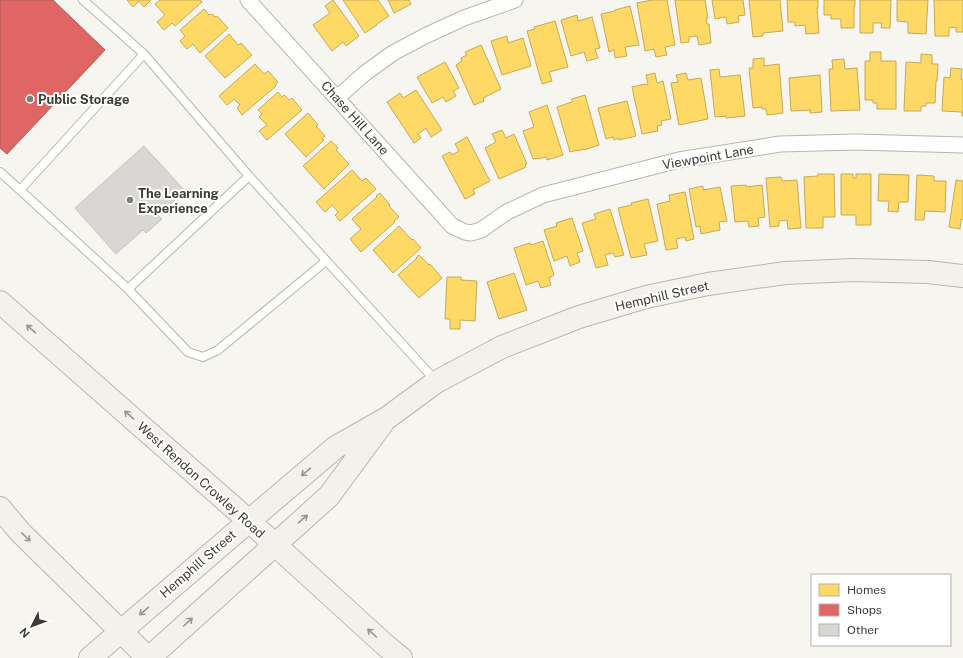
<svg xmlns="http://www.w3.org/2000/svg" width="963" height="658" font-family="'Public Sans',sans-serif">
<rect width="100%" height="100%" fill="#f6f5f0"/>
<path fill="#ffd966" stroke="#c5aa58" d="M127,0H151L144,7L139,1L133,7Z
M160,0H200L202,2L175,26L172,23L164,30L157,22L165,15L155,4Z
M333,0L359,36L346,46L343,42L332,51L313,25L330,13L325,6Z
M343,0H378L389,16L377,24V25L365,33Z
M388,0H409L411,4L394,13Z
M652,0H667L675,45L665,47L667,55L656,57L654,49L645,51L637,3Z
M675,0H705L708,18H706L707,24H709L711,43L699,45L697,36L689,37V42L681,43Z
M712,0H743L745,15L738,16L739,22L727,24L726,17L715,19Z
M749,0H780L783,31L763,33V36L753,37Z
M787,0H818V8H817L819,33L806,34L805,25L795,26V22H788Z
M824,0H855V6H854V28H841V19H831V15H824Z
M860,0H891L890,28H881L882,23H873V33H860Z
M897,0H928L926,34L908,33V22L897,21Z
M934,0H963V32H956V27L949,28V36H935Z
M630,6L639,45L625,47L627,56L615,58L614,50L609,52L601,14L615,11V10Z
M204,9L209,15L212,14L215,17L217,16L228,28L200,53L193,44L187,49L180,41L185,36L180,30Z
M577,15L578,21L592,17L600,48L595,49L598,58L587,61L584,52L571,56L561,20Z
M555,21L568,67L549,72L552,81L542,84L527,31L535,29L534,27Z
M229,34L238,45L241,43L252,55L225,78L205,56Z
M507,36L508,43L523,38L531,66L502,75L491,41Z
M481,45L501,89L483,98L484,101L474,105L456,65L462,61L461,58L467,55L465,52Z
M870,52H881V61H896V109H877V103H873V100H865V61H870Z
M921,54L932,55V64H938L937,81H936L935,103H926V106H921V111H904L906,62L921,63Z
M764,58V66L779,64L783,113L767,115L766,109H762V107L753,108L749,68H753V59Z
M844,59L845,69L857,68L860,110L831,111L829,69H833L832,60Z
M445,62L459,88L453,91L456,96L446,102L443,97L432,103L417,77Z
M255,64L264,74L268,71L278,82L275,85L276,86L242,115L237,108L240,105L234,99L227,105L219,96Z
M951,68L962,69L961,79H963V116H962V112L942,111L944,77L950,78Z
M719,69L720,77L740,75L745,116L726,118V116L715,117L710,70Z
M655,73L657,83L663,81L671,119L661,121L662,125L657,126L658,131L642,134L632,87L646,84V85L648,84L646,75Z
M686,73L688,80L701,78L708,119L679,125L671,83L678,82L676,75Z
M820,75L822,112L810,113V110L791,111L789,78Z
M416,90L442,130L431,137L426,128L418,134L421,138L414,143L387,102L400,93L403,98Z
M278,92L282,97L284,95L289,100L292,98L302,110L267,140L259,131L267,125L259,117L262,114L258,110Z
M585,95L599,145L584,150V149L578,151V150L570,152L557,107L572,102V99Z
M627,101L636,136L619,140V138L614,140L613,137L606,139L598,108Z
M547,105L563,155L547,160L546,157L538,159V158L533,159L523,131L534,127L529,112Z
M308,113L318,125L316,126L325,136L322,139L324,140L306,157L285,134Z
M502,130L506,138L514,134L527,164H525L526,167L499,179L485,148L496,142L492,134Z
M467,137L490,181L473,190L475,194L465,199L442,156L450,152L452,155L459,151L455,144Z
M331,141L338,148L336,150L349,164L324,189L303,166Z
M352,170L362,181L366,178L376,189L340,221L335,215L338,212L332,205L325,212L316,202Z
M818,174H834L835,217H823V228H806L804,177L818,176Z
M841,174H853V178H856V174H871V225H856V215H841Z
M879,174L909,175L908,202H899L898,212L888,211L889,201H878Z
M917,175L934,176V181H946L945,212L925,211L924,220H915Z
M781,177L782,181L797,180L801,228L788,229L787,220L779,221V226L770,227L766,178Z
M956,180L963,181V220L961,219L960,229L949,227Z
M746,185V187L762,185L765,217L758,218L759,226L749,227L748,221L735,222L731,186Z
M703,186V190L720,187L727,221L719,222L720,230L701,234L700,226L696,227L689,189Z
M685,192L694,239L686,241L685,237L676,239L678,248L666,250L657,204L670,201L669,195Z
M380,193L390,205L389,206L399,217L394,221L395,222L361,252L350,239L361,229L352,219L377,197L376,196Z
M648,199L658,241L644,244L647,255L631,258L618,208L632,205L631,203Z
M610,209L624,255L615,257L613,253L605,255L608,265L596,268L582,223L596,219L594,214Z
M572,218L583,251L577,253L580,262L570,266L567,256L554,261L544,230L557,226L556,223Z
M399,226L412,240L413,239L421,248L393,273L373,250Z
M543,241L554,275L549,278L551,285L541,288L538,281L526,285L514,248L530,243L531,245Z
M419,255L429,265L430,264L442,278L419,298L398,275L417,258H416Z
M514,273L527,310L499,319L487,282Z
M447,277H461V280L477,281L475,321L460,320V329H450V319H445Z"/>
<path fill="#e06666" stroke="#af5958" d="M0,0H53L105,50L7,154L0,148Z"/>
<path fill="#d9d7d3" stroke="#c6c4c0" d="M144,146L185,191L158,215L162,219L146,233L143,230L116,254L75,208Z"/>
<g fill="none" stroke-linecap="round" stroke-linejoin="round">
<defs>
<path id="lane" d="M83,0L144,54L249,176L436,381
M0,172L20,190L144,54
M20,190L128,289L249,176
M128,289L188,352L203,357L218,350L326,261"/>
<path id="street" d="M248,0L437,209L452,226L465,232L471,233L481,230L507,212L543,195L679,160L780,144L856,142L963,145
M337,98L364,74L393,53L425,36L464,18L515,0"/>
<path id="secondary" d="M0,302L249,521L384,644L401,658
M0,508L20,532L148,658
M90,658L249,521L336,447L387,418L436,382L502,347L579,317L646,297L708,284L785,273L853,270L928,272L963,276
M149,658L329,496L382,424"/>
</defs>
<use href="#lane" stroke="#b6b6b1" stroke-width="10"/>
<use href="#street" stroke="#b6b6b1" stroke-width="17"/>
<use href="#secondary" stroke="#b6b6b1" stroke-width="24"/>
<use href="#lane" stroke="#fefefd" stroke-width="8"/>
<use href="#street" stroke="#fefefd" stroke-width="15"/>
<use href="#secondary" stroke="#f4f1ed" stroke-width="22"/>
</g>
<defs><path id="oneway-shaft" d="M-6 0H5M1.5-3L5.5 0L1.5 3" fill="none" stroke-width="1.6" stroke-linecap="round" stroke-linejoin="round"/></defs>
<g stroke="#989692">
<use href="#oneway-shaft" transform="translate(31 329) rotate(-139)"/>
<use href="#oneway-shaft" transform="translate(129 415) rotate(-139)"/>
<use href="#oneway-shaft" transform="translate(306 472) rotate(140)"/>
<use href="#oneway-shaft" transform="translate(303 519) rotate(-41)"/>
<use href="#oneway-shaft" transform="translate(26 537) rotate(44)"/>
<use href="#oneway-shaft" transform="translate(144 611) rotate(139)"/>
<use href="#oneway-shaft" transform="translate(188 622) rotate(-42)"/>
<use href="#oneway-shaft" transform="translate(372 633) rotate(-138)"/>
</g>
<g fill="#7e7d78" stroke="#fff" stroke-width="1.5">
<circle cx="30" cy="99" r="4"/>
<circle cx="130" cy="200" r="4"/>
</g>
<g text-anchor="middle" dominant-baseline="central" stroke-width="4" stroke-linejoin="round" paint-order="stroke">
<g font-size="13" font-weight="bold" fill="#3d3c37" stroke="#fff" text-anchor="start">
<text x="38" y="99">Public Storage</text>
<text x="138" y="193">The Learning<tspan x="138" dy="15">Experience</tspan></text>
</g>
<g font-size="13" fill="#3d3c37" stroke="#fff">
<text transform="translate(355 118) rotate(48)">Chase Hill Lane</text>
<text transform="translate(708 157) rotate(-10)">Viewpoint Lane</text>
<text transform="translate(662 296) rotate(-13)">Hemphill Street</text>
<text transform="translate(201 480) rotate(42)">West Rendon Crowley Road</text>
<text transform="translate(198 564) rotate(-41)">Hemphill Street</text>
</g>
</g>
<rect x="811" y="574" width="140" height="72" fill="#ffffff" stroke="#b1b1af"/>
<rect x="819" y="584" width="20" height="12" fill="#ffd966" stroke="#b1b1af"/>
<text x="847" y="594" font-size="12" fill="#3d3c37">Homes</text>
<rect x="819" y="604" width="20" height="12" fill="#e06666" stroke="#b1b1af"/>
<text x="847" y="614" font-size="12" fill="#3d3c37">Shops</text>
<rect x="819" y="624" width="20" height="12" fill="#d9d7d3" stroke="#b1b1af"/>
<text x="847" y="634" font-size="12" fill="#3d3c37">Other</text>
<g transform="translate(32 626) rotate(228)" stroke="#ffffff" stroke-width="3" paint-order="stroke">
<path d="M0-3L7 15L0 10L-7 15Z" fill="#3d3c37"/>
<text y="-6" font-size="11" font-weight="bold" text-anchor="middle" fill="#3d3c37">N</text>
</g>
</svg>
